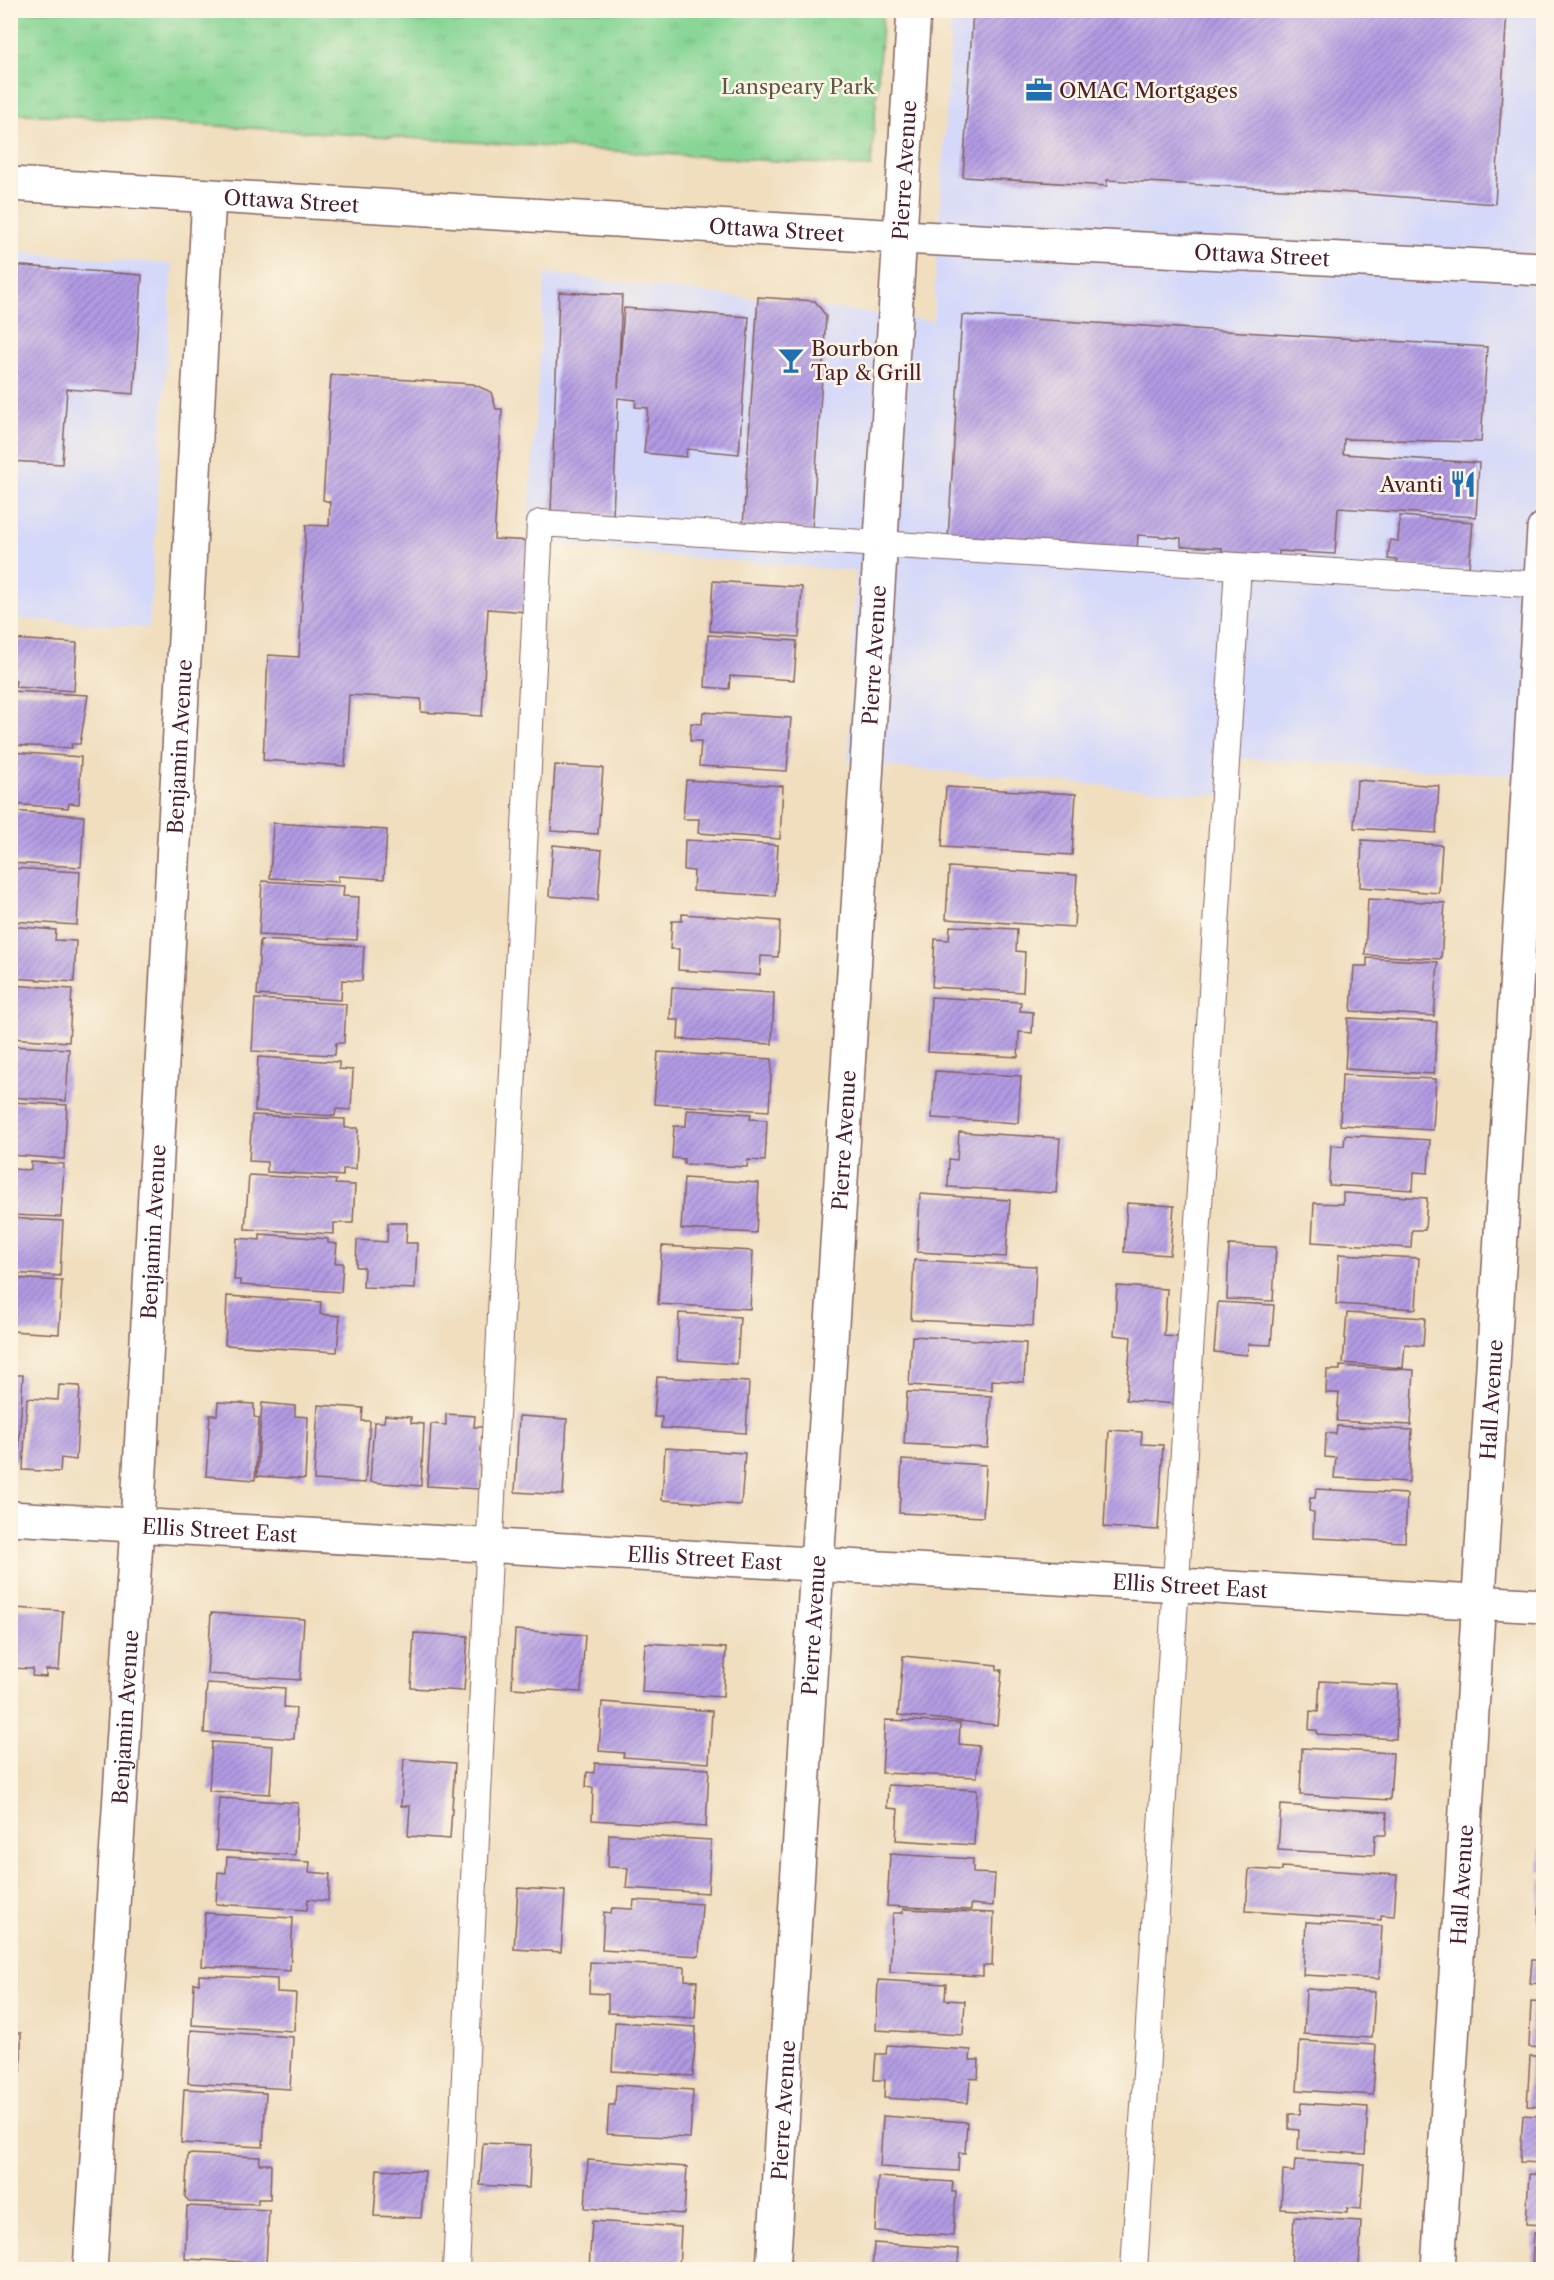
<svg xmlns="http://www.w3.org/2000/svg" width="1554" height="2280" font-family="'Libre Caslon Text',serif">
<defs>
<pattern id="park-tufts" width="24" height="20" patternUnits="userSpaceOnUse" patternTransform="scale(1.5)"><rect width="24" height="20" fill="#86d594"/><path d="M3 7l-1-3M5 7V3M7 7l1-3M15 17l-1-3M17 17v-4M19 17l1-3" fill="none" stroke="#75b680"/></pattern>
<pattern id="building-hatch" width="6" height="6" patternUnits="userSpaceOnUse" patternTransform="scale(1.5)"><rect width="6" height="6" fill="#b29be4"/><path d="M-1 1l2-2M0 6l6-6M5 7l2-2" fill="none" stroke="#937eb9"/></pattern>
</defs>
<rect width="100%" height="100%" fill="#fcf5e5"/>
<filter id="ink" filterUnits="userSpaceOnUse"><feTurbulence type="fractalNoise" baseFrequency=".0167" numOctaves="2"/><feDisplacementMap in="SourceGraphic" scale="12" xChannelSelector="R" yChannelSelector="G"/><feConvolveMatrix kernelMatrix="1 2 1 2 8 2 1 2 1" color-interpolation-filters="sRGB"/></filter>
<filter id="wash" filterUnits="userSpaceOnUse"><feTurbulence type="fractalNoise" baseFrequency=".008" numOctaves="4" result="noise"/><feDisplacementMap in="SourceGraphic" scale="24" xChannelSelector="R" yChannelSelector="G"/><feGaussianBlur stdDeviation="1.35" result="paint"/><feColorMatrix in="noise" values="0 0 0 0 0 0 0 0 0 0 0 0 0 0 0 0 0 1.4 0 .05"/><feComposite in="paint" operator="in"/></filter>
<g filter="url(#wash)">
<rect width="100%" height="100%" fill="#f0debe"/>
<path fill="#d4d8f9" d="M952,11H1543V777L1236,758L1235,797L848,763L856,571L527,544L545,273L933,321Z
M10,251L173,264L149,628L11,618Z"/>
<path fill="url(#park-tufts)" stroke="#687a60" stroke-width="1.5" d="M10,11H883L871,167L11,113Z"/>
<g id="blocks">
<path fill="url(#building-hatch)" d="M973,10H1507L1495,204L1338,192L1107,180V186L963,177Z
M10,265L142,275L134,394L67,389L62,464L10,461Z
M559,292L622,295L618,388L624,308L749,317L739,454L687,449L686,457L644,453L648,408L635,407L636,400L618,398L613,515L551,512Z
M758,297L815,301L826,316L812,531L743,527Z
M962,315L1487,347L1481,442L1344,439L1343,454L1479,463L1476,517L1338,508L1335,554L1279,551V559L1222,555V548L1181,546V538L1138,535L1137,551L948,538Z
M331,375L473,384L491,392L496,409H502L494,539L532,541L527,612L488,609L482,716L421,712V699L349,695L345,766L263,760L268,655L299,657L306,525L329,526L330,502L323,500Z
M1400,516L1473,522L1469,567L1454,569L1397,565V560L1388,559L1390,540L1398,541Z
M713,581L802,587L799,637L710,631Z
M708,635L797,641L794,680L730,676L729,689L705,687Z
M10,639L77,643L74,691L15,687L16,680L10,679Z
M10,691L88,695L80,744H71L72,748L10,745Z
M703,712L791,718L787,771L699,766L701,741H690L691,723L702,724Z
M10,752L81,757L79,804L69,803L68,808L10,804Z
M555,765L603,768L598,834L551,831Z
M686,780L783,786L780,839L698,833L699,819H683Z
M1357,780L1439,786L1436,833L1354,828Z
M946,787L1076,794L1072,855L942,847Z
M10,811L84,816L81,867L10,863Z
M273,823L387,830L384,879L338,876V882L270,878Z
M685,840L778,845L775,896L693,891L694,871L684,870Z
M1362,840L1442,845L1439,893L1360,887Z
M553,845L602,850L598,900L549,896Z
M949,867L1077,875L1074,927L946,919Z
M10,868L80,872L77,925L10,921Z
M262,881L344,886L343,896L359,897L357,940L259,935Z
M1368,899L1445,903L1441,959L1365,955Z
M682,914L780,921L778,957L761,956L760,975L678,970L679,949H670L672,921H682Z
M10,926L56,930L55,940L76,941L74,982L10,978Z
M950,926L1017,929L1016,951L1025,952L1023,992L932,987L935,939L949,940Z
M260,940L364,946L362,981L342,980L341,1000L257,995Z
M1367,958L1438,962L1434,1016L1351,1011L1354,966H1367Z
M10,985L72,989L69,1042L10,1038Z
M672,987L774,993L772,1044L678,1039L679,1020H670Z
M931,997L1021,1002L1020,1011L1033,1012L1032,1033L1019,1032L1018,1057L928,1052Z
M255,999L346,1004L344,1043H336L335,1055L252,1051Z
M1348,1018L1437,1022L1434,1074L1345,1069Z
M10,1046L69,1049L66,1101L10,1097Z
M658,1052L772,1059L769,1111L654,1104Z
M258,1057L339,1062V1069L353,1070L351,1110L336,1109L335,1116L255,1111Z
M935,1071L1021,1076L1018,1123L932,1118Z
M1342,1075L1436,1079L1433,1130L1340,1125Z
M10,1102L67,1105L64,1159L10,1155Z
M687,1110L751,1114L750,1119L767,1120L765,1161L748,1160L747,1167L684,1164V1159L672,1158L674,1126H686Z
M252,1115L345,1119V1128H358L356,1169H343V1176L267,1172V1162L249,1161Z
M959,1132L1060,1138L1056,1193L948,1187L949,1159L957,1160Z
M1345,1135L1430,1140L1428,1173L1414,1172L1413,1190L1329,1185L1331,1145L1344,1146Z
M31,1162L64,1164L61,1217L10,1215V1169L31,1170Z
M249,1175L336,1180L335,1184L355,1185L353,1223H334V1234L245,1229Z
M684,1178L759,1183L756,1233L681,1229Z
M1343,1193L1427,1198L1425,1230H1412L1411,1248L1312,1242L1314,1203L1343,1204Z
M920,1194L1010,1200L1006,1257L917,1252Z
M1127,1203L1174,1206L1170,1255L1124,1252Z
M10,1218L63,1221L60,1276L10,1273Z
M388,1223H407L406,1243H417L415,1289L363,1287L364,1267H356L357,1240L387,1242Z
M260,1234L328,1239V1243L337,1244L335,1263H343L341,1292L240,1285V1280H234L237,1238L260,1240Z
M1229,1245L1276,1247L1273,1301L1227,1299Z
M662,1246L753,1251L750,1309L658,1304Z
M1339,1254L1419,1258L1416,1309L1336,1304Z
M914,1260L1036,1266L1033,1326L911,1320Z
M10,1278L62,1281L59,1334L10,1331Z
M1117,1286L1167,1289L1164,1336L1180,1337L1175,1404L1126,1400L1131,1337L1114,1335Z
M227,1296L321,1302L320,1314L340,1316L337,1352L225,1345Z
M1218,1302L1274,1305L1271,1345L1248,1344L1247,1355L1214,1352Z
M679,1313L740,1317L737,1364L677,1360Z
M1347,1313L1425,1318L1423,1346L1405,1344L1403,1368L1343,1363Z
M912,1336L1026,1343L1024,1382L992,1380V1390L909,1385Z
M1340,1366L1414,1370L1411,1425L1337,1421L1339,1393H1326L1327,1370H1340Z
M10,1375H23L18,1462L10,1461Z
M657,1377L749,1382L746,1433L661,1428L662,1417H654Z
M59,1385L80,1386L76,1460L61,1458L60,1472L23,1470L27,1398L58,1400Z
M907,1392L991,1396L988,1448L904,1444Z
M218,1402L254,1404V1417L259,1418L255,1480L206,1476L210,1415H217Z
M262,1403L295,1406V1416L308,1417L305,1479L257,1476Z
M318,1405L363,1408L362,1421H370L365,1483L314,1480Z
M446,1414L475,1416L474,1427H483L479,1489L427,1486L431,1424L446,1425Z
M385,1415L411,1417V1423L424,1424L421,1486L370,1482L374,1422H384Z
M519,1416L567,1419L563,1495L515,1492Z
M1337,1426L1412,1430L1409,1482L1334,1478L1336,1458L1325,1457L1326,1433L1336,1434Z
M1109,1430L1142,1432L1141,1444L1163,1445L1158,1530L1104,1527Z
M665,1448L745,1453L741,1505L662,1500Z
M902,1460L986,1465L983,1517L899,1513Z
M1316,1489L1407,1494L1405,1542L1313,1538L1314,1512L1309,1511L1310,1498H1315Z
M13,1608L63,1611L59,1670H46V1677L32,1676L33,1669L10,1668Z
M211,1613L304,1619L300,1680L207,1674Z
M515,1630L585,1635L581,1692L512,1688Z
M414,1633L468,1636L464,1691L411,1688Z
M645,1643L726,1648L723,1697L642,1692Z
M903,1656L997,1665V1670H1002L997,1725L898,1715Z
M1320,1681L1398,1685L1396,1739L1317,1734V1730H1309L1310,1711L1318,1712Z
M207,1683L285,1688L284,1707L296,1708L294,1739L204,1733Z
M602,1702L712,1711L709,1763L623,1757L624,1753L599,1751Z
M885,1720L960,1723L959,1744L979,1746L977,1777L882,1773Z
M212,1742L273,1746L270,1794L209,1791Z
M1302,1748L1393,1753L1390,1800L1300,1795Z
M404,1759L455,1763L450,1839L408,1836L410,1806H401Z
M595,1763L709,1769L706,1827L592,1820L593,1788L586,1787L587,1772L594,1773Z
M888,1785L977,1790L974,1845L896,1840L898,1809L887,1808Z
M219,1798L298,1803L295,1855L216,1850Z
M1281,1805L1387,1812L1386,1835H1375L1374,1855L1278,1850Z
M1542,1827H1544V1872L1539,1871Z
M609,1834L711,1840L708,1893L626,1888L628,1868L608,1867Z
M890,1854L973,1859V1873L995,1874L993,1906L971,1904V1910L887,1906Z
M227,1857L310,1862L309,1872L330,1874L328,1901L308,1899L307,1910L216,1904L218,1872L226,1873Z
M1282,1867L1397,1875L1394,1916L1381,1915V1920L1246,1911L1249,1869L1282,1871Z
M1541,1880H1544V1931L1538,1930Z
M518,1888L565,1891L561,1952L514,1949Z
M634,1900L702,1904L699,1956L602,1950L604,1912L611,1913L612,1908L633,1909Z
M903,1909L994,1913L992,1966H983V1976L890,1972L893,1913H903Z
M205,1913L293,1918L290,1971L202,1966Z
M1306,1922L1382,1926L1379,1979L1303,1975Z
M1541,1934H1544V1984L1530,1983L1532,1960H1540Z
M590,1962L685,1967V1980L697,1981L695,2018L608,2013V1994L589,1993Z
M199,1975L277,1979V1992L296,1993L294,2031L192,2025L194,1983L199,1984Z
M878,1980L946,1984L945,2000L965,2001L963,2035L876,2030Z
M1306,1989L1375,1992L1372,2038L1304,2034Z
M1531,2001L1544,2002V2048L1529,2047Z
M615,2022L696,2027L693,2076L612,2071Z
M191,2030L293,2037L290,2089L188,2083Z
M10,2033H21V2071H10Z
M1300,2041L1376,2045L1373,2095L1297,2090Z
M887,2045L971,2050L970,2060H979L978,2079L970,2078L968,2103L884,2098L885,2080H874L876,2054H886Z
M1530,2056H1544V2107L1527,2106Z
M616,2085L693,2090L690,2138L607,2134L609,2105H615Z
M184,2089L266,2093L263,2147L181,2143Z
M1301,2103L1368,2107L1365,2154L1298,2150L1299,2130L1289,2129V2114H1300Z
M1538,2112H1544V2163L1520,2162L1523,2115L1537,2116Z
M883,2116L967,2122L965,2153L959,2152L958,2171L880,2167Z
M483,2143L531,2145L529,2188L480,2185Z
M188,2154L260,2157L259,2164H271L270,2199H258V2204L190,2202L185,2197Z
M588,2160L687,2167L684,2214L585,2208Z
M1295,2160L1364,2164L1361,2209L1347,2208V2213L1281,2209L1283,2171L1294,2172Z
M377,2169L425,2171L421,2218L374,2216Z
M1529,2174L1544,2175V2225L1526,2224Z
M878,2177L953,2182L952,2192H956L953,2236L875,2231Z
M187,2206L269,2210L266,2263L185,2259Z
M1294,2217L1361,2221L1359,2268L1291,2269Z
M592,2221L681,2227L679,2270H589Z
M1534,2233H1544V2270H1532Z
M874,2243L959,2249L958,2264H951L950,2270H872Z"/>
</g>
</g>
<g filter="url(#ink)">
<use href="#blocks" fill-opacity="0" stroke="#84625e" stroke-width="1.5"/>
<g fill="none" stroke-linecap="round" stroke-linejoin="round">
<defs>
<path id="service" d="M456,2270L488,1578L540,523L1544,585
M1134,2270L1238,566"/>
<g id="minor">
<path id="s1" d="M10,1518L1544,1606"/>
<path id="s2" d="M90,2270L137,1525L209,196"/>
<path id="s3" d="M773,2270L914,10"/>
<path id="s4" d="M1438,2270L1544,529"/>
</g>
<g id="tertiary">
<path id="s5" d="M10,184L901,237L1544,269"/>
</g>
</defs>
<use href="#service" stroke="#84625e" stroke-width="28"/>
<use href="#minor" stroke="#84625e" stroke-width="36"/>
<use href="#tertiary" stroke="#84625e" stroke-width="36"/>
<use href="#service" stroke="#fff" stroke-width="26"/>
<use href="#minor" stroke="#fff" stroke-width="33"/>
<use href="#tertiary" stroke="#fff" stroke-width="33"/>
</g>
</g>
<defs>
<symbol id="office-bare" viewBox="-9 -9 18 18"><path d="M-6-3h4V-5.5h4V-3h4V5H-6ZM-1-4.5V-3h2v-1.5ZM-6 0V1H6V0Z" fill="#1f6fb2" stroke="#fcf5e5" stroke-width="2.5" paint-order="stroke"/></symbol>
<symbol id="bar-bare" viewBox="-9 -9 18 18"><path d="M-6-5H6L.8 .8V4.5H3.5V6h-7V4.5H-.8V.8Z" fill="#1f6fb2" stroke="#fcf5e5" stroke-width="2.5" paint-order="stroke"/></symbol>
<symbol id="restaurant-bare" viewBox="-9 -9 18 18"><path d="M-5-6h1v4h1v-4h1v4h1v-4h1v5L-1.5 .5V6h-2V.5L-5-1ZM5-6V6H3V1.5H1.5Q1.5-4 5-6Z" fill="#1f6fb2" stroke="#fcf5e5" stroke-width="2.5" paint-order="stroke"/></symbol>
</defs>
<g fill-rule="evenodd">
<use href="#office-bare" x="1020" y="71" width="38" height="38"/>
<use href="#bar-bare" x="772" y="341" width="38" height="38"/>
<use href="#restaurant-bare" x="1444" y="465" width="38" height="38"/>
</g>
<g text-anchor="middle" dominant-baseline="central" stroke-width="5" stroke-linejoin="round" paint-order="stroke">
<g font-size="21" fill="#5c564a" stroke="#fcf5e5">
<text x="798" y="86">Lanspeary Park</text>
</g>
<g font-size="21" fill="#4a1f2b" stroke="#fcf5e5" text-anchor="start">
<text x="1059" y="90">OMAC Mortgages</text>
<text x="811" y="348">Bourbon<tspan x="811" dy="24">Tap &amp; Grill</tspan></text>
<text x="1443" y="484" text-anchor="end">Avanti</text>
</g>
<g font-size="21" fill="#4a1f2b" stroke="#fcf5e5">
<text stroke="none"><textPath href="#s3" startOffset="2104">Pierre Avenue</textPath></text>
<text stroke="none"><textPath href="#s5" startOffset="282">Ottawa Street</textPath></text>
<text stroke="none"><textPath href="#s5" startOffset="768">Ottawa Street</textPath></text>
<text stroke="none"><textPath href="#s5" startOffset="1254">Ottawa Street</textPath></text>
<text stroke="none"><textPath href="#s3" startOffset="1618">Pierre Avenue</textPath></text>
<text stroke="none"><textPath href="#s2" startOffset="1526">Benjamin Avenue</textPath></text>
<text stroke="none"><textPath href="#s3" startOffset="1132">Pierre Avenue</textPath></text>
<text stroke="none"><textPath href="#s2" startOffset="1040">Benjamin Avenue</textPath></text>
<text stroke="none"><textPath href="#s4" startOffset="872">Hall Avenue</textPath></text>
<text stroke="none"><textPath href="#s1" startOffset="210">Ellis Street East</textPath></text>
<text stroke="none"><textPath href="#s1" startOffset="696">Ellis Street East</textPath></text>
<text stroke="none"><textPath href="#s1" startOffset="1182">Ellis Street East</textPath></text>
<text stroke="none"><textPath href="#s3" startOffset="646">Pierre Avenue</textPath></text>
<text stroke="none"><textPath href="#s2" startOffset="554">Benjamin Avenue</textPath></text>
<text stroke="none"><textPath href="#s4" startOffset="386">Hall Avenue</textPath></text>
<text stroke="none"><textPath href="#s3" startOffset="160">Pierre Avenue</textPath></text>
</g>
</g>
<rect width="1554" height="2280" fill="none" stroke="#fcf5e5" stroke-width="36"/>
</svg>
